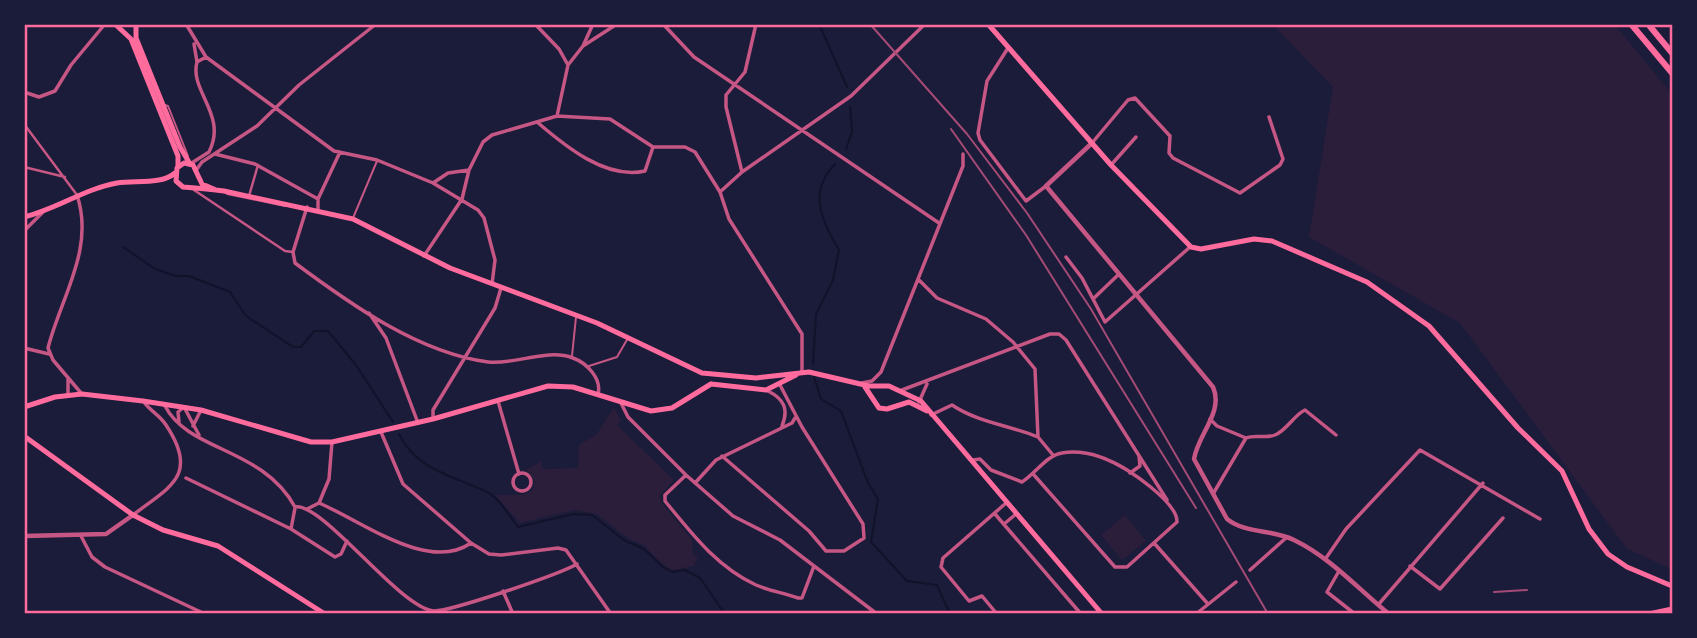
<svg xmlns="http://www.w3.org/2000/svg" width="1697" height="638" font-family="'IBM Plex Sans',sans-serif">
<rect width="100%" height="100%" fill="#1b1b3a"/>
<path fill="#2a1e3b" d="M1273,25H1615L1672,94V569L1627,549L1460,323L1309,237L1333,87Z
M614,408L621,420L617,425L674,480L660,495L661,502L692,540L693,555L698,556L694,566L673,570L665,566L643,545L629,539L597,514L574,510L520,523L495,495H522L532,491L535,482L527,470L541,461L542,469L578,468L579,445L596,435Z
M1125,515L1146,541L1122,560L1101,535Z"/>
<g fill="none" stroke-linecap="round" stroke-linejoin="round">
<path stroke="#12122b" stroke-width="2" d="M819,24L847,87
M846,149L852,132L850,106
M123,247L155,269L176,276H189L230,292L246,316L293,347H301L314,331H328L356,365L393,422
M813,364L816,314L833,280L839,250C821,220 808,192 835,164
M814,377L821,399L841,411L868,483L878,499L871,542L907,581L937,585L950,614
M399,434C417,471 455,476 489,493C500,499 510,517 518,527L573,514L592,515L624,540L644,549L663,567L672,572L685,570L700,578L725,614"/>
<path stroke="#c65784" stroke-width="2" d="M165,105L168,106L188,156
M227,194L285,206
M353,218L377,161
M572,356L576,317
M589,366L617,357L628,338"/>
<path stroke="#c65784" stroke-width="2.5" d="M24,124L77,195
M24,167L65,177
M194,190L285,251L293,252
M249,196L258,165"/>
<path stroke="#c65784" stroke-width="3.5" d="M186,24L206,57L334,151L377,160L433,183L478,210L484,218L495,260L492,284
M535,24L559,49L568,65
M663,24L694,57L939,223
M194,44L197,62
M583,46L617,24
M1008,48L987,81L978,133L980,140L1026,201L1046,186
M24,92L39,97L55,91L71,65L105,24
M557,116L610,119L653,147H685L695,152L720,192L729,219L802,334V372
M537,122C565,146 606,180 645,171L653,147
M1092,143L1128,100L1135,98L1170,136L1169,153L1173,158L1240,193L1280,165L1283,159L1269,117
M215,154L255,164L318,199
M190,164L209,152C228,115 189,91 197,62L206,57
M1111,165L1136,137
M197,169L202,162L257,126L299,85L376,24
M742,172L726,107V95L745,72L756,24
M433,183L448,173L469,170
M720,192L742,172L851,96L925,24
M77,195C95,249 61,297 48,348L53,360L81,393
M307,207L293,252L295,263C350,304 419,353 488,362C515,365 547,348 573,358C587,363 602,379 598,394
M318,209V199L340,152
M24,231L43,212
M424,256L462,199L469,170L483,142L492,135L557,116L568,65L583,46L593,24
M1066,257L1082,278L1105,322L1190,247
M918,279L937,298L986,319L1013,342L1035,369L1038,437L1053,455
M1093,299L1119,274
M369,313L386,338L418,423
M24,348L49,354
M862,383L872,381L881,372L963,166V154
M902,390L1050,334H1059L1066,340L1167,500
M768,391C784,399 789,409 782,426
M68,395V379
M498,401L519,474
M919,402L927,384
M621,403L628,417L686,475L733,516L780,540L877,614
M165,406C189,452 262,447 295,507
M931,415L952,405C979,423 1009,425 1038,437
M433,419V410L495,308L501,288
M1210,419L1217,426L1246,438C1256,434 1265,439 1275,435C1287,430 1294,415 1305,410L1336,435
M179,422L178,412L184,407L199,435
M193,426L201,410
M381,432L403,484L471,543L489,554L501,555L558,548L566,550L611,614
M722,456L809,531L826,551H844L864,538L863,524L802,427L780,385
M973,460L980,459L991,470L1022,482C1035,474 1047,455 1062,453C1077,450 1096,454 1110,461C1128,468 1178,503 1177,522L1127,567H1115L1034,475
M1130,473L1140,466L1139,456
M513 482a9 9 0 1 1 18 0a9 9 0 1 1-18 0Z
M686,475L665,495V501C692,534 717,567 756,585C770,591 784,593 798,598H802L814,566
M186,478L291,529L335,557L341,554L347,541
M695,483L716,460L792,423L795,418
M1213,494L1246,438
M319,503C362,521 428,573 471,543
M295,507C323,502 400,609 434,611C452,611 560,574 577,564
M307,509L319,503L329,479L332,442
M995,514L1081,614
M133,515C169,487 200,476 166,425C160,415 150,411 144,402
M1004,524L1016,514
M291,529L295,508
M81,536L92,557L105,567L205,614
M1154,543L1208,604
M1326,558L1346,529L1420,450L1540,519
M1410,566L1440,589L1503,518
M1250,570L1287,537
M1339,571L1327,592L1355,614
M503,591L513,614
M1378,605L1483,483
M997,614L982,596L969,601L941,567L943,558L1006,503
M1196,614L1236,582"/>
<path stroke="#c65784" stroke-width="4.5" d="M1092,143L1046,186L1213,387C1224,412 1198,434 1194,459L1227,519C1246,534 1272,529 1294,540C1331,558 1357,588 1389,614
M24,536L106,534L133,515"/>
<path stroke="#ff6b9d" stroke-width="5" d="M115,24L131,39L178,156V167
M136,24V38L180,147L190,164
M988,24L1111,165L1191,247L1201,249L1254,239L1272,241L1367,282L1429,326L1518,428L1562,471L1589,529L1608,554L1627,567L1672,586
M24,217C57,209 84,189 117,183C135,180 161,185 175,173
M1649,614L1672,609"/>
<path stroke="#ff6b9d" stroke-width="5" d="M216,190L202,184L193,165L184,163L177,168L176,181L183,187C197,188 210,189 224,191L353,219L450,268L597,323L702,373L756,378L809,372L869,386H889L921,401L1102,614
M711,384L766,390L796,375
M865,387L879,408L887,409L909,402L927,411
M24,407L55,397L82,394L143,401L201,410L311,442H332L433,419L548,386L573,387L651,411L672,408L711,384
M24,436L133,515L163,530L218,546L325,614"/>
<path stroke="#ff6b9d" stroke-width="6" d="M1631,24L1672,73
M1648,24L1672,53"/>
<path stroke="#a44b75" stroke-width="2" d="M870,24L967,134L1027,213L1091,309L1268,614
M951,129L1026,235L1196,508
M1494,592L1527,590"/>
</g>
<rect width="1697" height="638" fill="none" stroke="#1b1b3a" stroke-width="52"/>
<rect x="26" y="26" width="1645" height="586" fill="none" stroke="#ff6b9d" stroke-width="2.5"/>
</svg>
